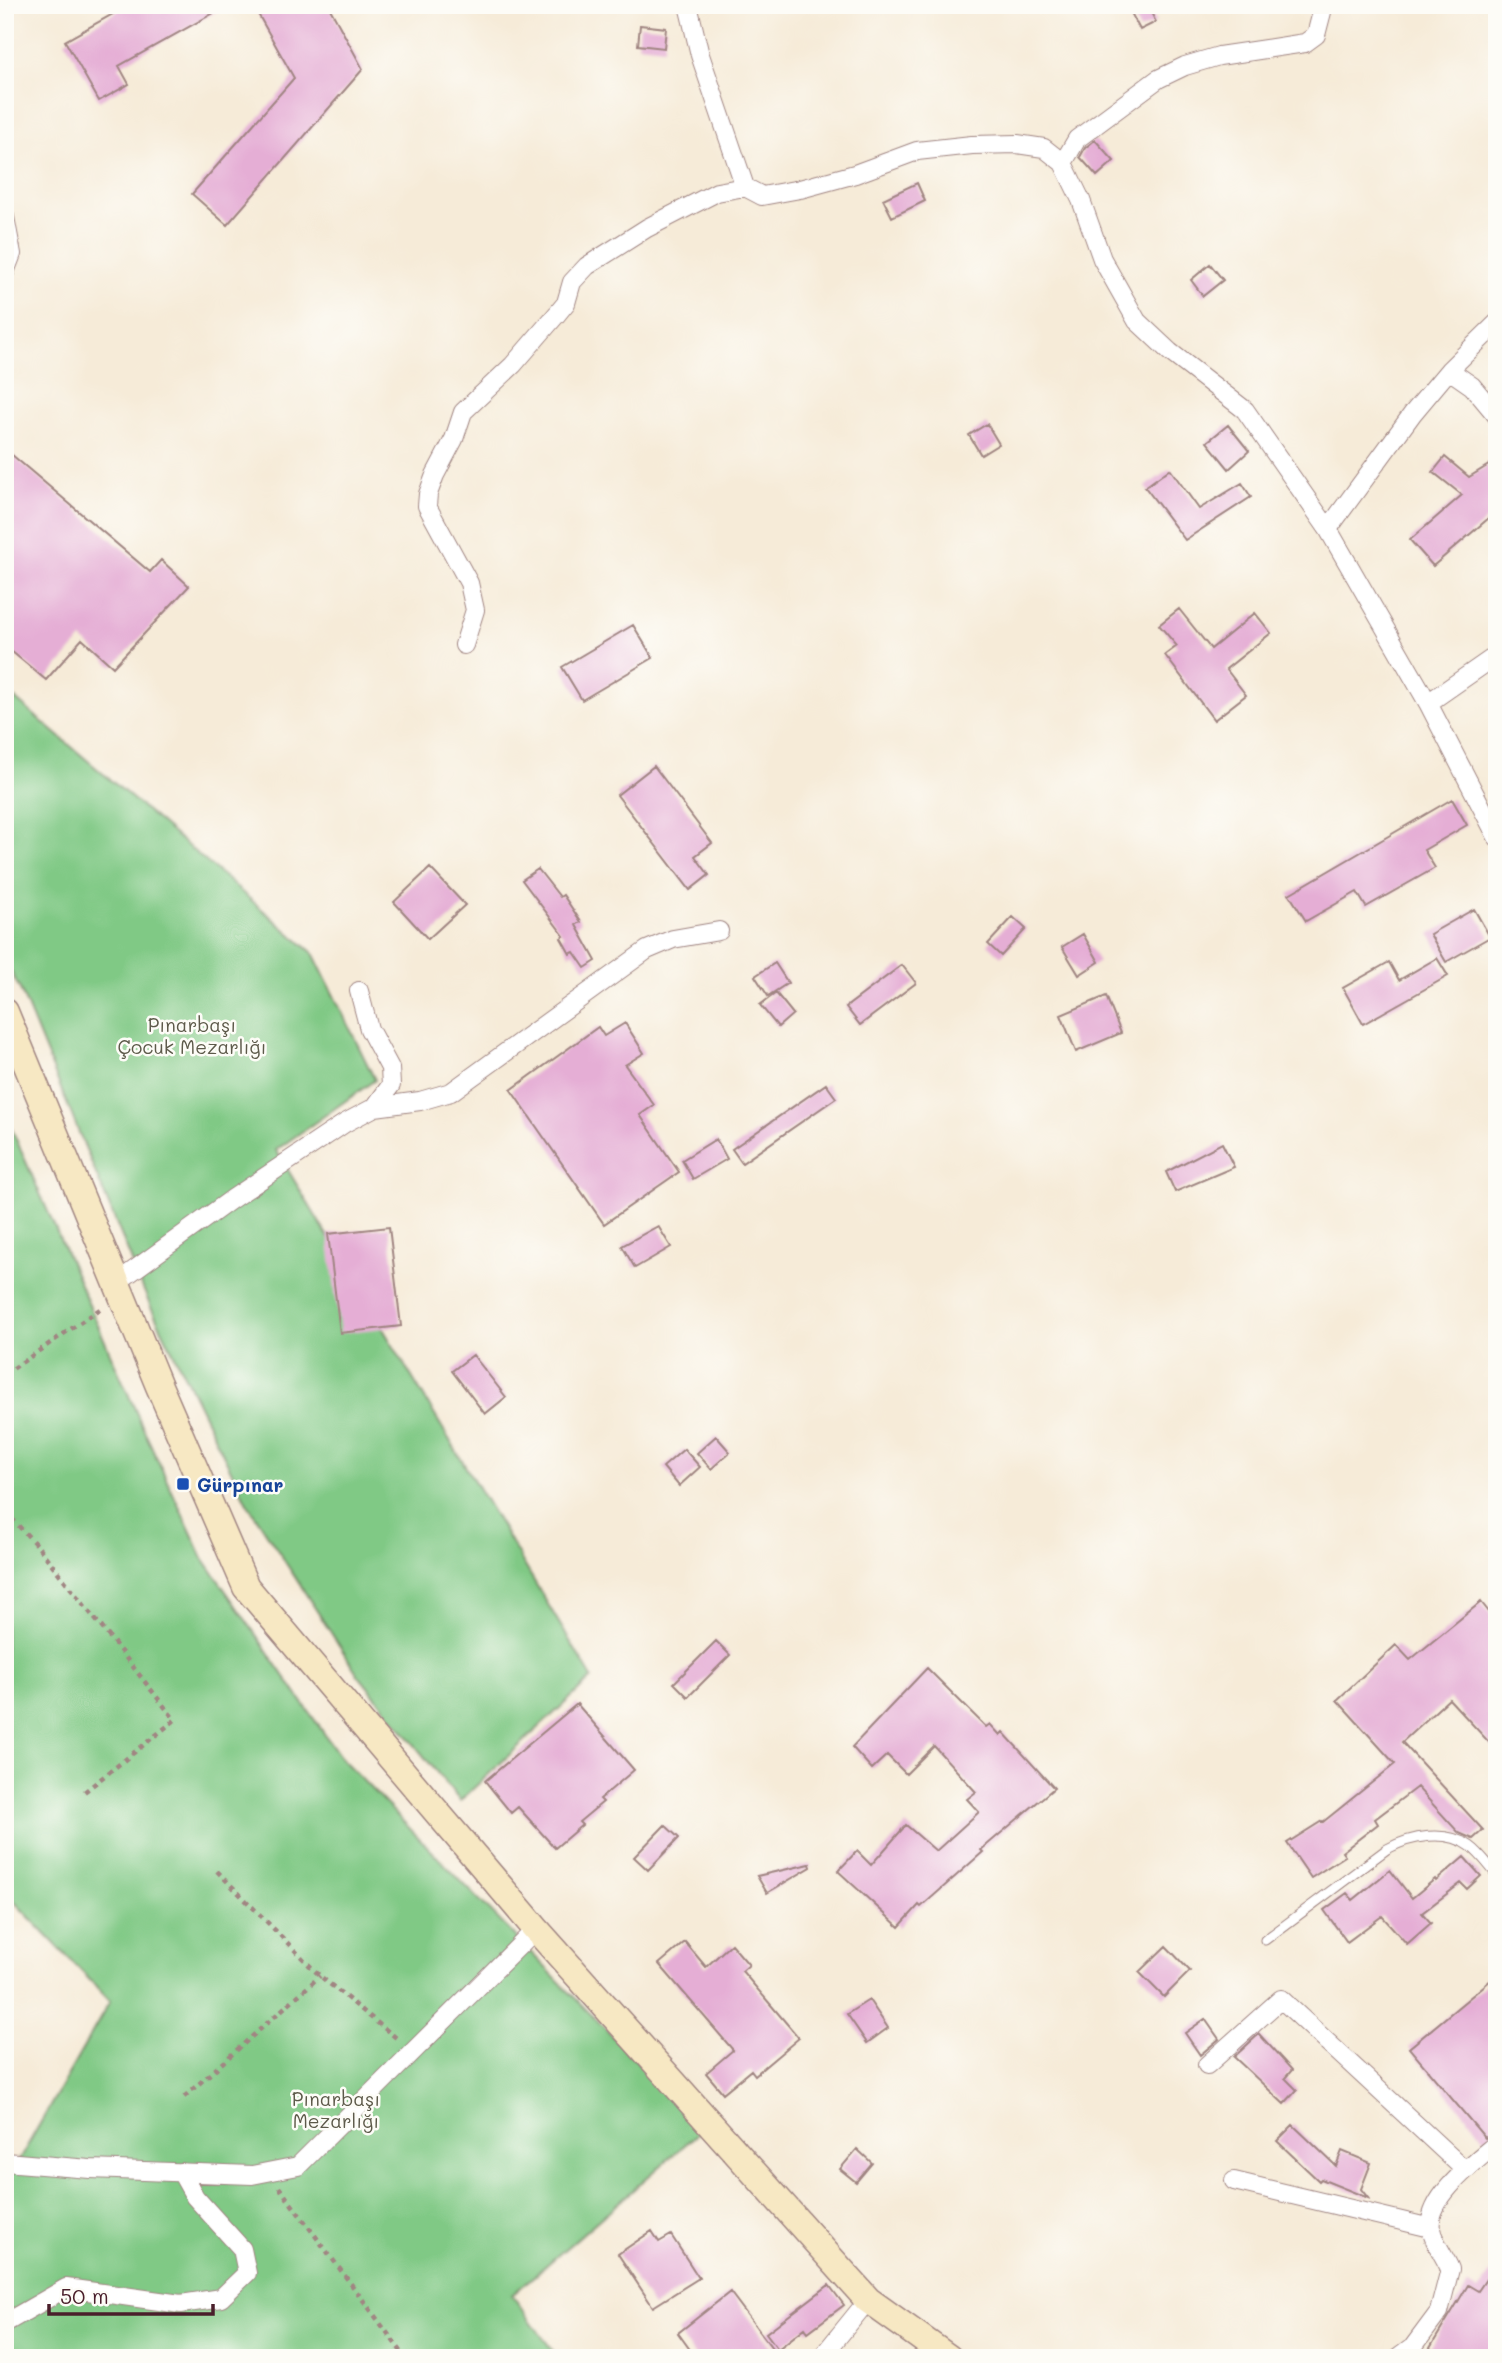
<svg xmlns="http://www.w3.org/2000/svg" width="1502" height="2363" font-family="Mali,sans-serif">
<rect width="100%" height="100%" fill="#fdfcf7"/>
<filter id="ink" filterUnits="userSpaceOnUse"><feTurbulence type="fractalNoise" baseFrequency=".0143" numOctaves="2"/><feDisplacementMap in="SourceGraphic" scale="14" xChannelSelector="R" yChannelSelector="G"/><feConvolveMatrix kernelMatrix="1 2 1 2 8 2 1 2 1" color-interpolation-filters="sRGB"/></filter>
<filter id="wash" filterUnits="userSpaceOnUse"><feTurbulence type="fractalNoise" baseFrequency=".00686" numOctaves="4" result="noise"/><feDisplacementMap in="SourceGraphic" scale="28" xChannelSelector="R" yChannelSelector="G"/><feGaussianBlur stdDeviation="1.57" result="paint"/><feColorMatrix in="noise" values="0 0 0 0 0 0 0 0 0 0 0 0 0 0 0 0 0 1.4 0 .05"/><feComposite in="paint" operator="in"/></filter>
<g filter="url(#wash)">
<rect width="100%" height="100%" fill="#f6ebd8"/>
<path fill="#80c985" stroke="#657458" stroke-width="2" d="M5,690L313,953L375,1080L276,1150L592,1678L460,1801L359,1676L247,1503L149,1303L20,989L5,961Z
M5,1114L148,1439L203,1558L341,1758L703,2129L512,2295L558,2358H5V2185L110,2001L5,1892Z"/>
<g id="blocks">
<path fill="#e5aed5" d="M115,5H228L119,66L129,84L99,101L65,41L118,11Z
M253,5H328L363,69L227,225L192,194L294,78Z
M1127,5H1147L1156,22L1140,30Z
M640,25L666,28L664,48L638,45Z
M1095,140L1114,161L1097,176L1080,157L1085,148Z
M917,183L925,201L892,217L883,199Z
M1210,264L1223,280L1203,296L1191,280Z
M987,424L999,444L981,455L969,435Z
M1228,425L1249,451L1229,469L1207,442Z
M5,449L150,572L161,560L189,586L113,667L82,639L46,680L5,646Z
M1445,457L1469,477L1497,460V511L1433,566L1410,540L1462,495L1433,472Z
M1170,469L1199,509L1242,483L1251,497L1185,540L1145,487Z
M1179,609L1211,649L1255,613L1271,633L1226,669L1246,695L1214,720L1165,655L1177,646L1159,625Z
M633,625L653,658L582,700L562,667Z
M654,766L712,843L695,856L709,875L690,890L617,795Z
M1452,799L1467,825L1424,850L1435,868L1366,907L1357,892L1306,921L1289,894Z
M430,868L465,905L428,939L394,902Z
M538,869L560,897L563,895L581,922L576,925L596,961L585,968L574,952L570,954L561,938L564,936L522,880Z
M1474,909L1490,937L1446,962L1430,934Z
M1013,917L1026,929L1001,956L988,944Z
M1083,934L1099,962L1079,975L1062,947Z
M1437,958L1448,976L1363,1024L1343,988L1389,962L1399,980Z
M775,963L788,983L768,996L755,976Z
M902,965L916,983L860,1025L846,1007Z
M776,993L793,1014L778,1027L760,1005Z
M1106,996L1121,1033L1076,1052L1061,1015Z
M625,1023L644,1053L625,1065L654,1105L640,1115L679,1172L604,1224L511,1090L598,1027L604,1036Z
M826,1084L836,1098L742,1163L732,1149Z
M716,1139L727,1159L693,1179L682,1160Z
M1222,1143L1234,1167L1175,1192L1166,1172Z
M658,1226L671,1247L635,1268L622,1246Z
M389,1227L401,1326L340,1333L328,1234Z
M473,1355L506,1397L485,1414L452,1371Z
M716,1436L730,1452L711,1469L697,1453Z
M684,1449L700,1467L679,1486L663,1467Z
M1481,1602L1497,1622V1751L1449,1699L1402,1742L1483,1830L1473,1839L1459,1833L1417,1787L1375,1819L1378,1824L1342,1852L1345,1856L1311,1878L1287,1843L1322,1821L1323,1822L1395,1764L1337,1700L1396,1645L1410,1660Z
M716,1641L730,1655L688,1697L674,1683Z
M927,1668L986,1727L990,1724L1000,1735L1003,1732L1054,1788L981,1850L983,1852L921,1907L919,1905L899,1927L838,1871L857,1851L871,1865L906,1825L936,1851L979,1812L967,1799L976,1792L934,1746L906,1774L887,1755L872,1769L852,1747Z
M577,1704L634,1770L600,1799L603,1802L579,1822L582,1825L555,1848L518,1807L511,1813L485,1781Z
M665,1825L679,1838L648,1870L634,1857Z
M1464,1857L1481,1876L1467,1889L1461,1883L1422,1913L1431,1923L1407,1944L1382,1916L1347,1942L1324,1910L1347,1893L1353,1900L1390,1870L1412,1898L1435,1879L1436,1881Z
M810,1864L811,1867L767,1893L757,1876Z
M685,1942L706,1967L731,1944L749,1965L742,1971L799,2038L755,2075L751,2070L723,2093L706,2073L733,2050L659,1964Z
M1166,1946L1190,1971L1164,1997L1139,1972Z
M1497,1975V2132L1485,2138L1409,2048Z
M869,2000L888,2028L867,2043L847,2014Z
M1205,2019L1219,2039L1200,2055L1185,2033Z
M1259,2034L1292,2070L1285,2078L1297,2090L1284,2104L1234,2057Z
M1293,2125L1336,2166L1342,2151L1371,2163L1361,2189L1368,2198L1321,2179L1319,2181L1277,2141Z
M857,2149L872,2163L856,2182L840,2169Z
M652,2231L659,2242L671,2235L699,2278L653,2307L618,2254Z
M1497,2263V2358H1424L1468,2285L1478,2291Z
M829,2285L844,2305L808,2332L805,2328L778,2349L766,2333Z
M730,2292L772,2348L759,2358H696L678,2333Z"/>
</g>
</g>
<g filter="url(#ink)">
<use href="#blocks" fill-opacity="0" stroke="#a08582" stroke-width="2"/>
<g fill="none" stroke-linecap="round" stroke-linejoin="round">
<defs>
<path id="lane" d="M1265,1940L1387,1849C1411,1836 1446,1829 1470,1846C1480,1853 1489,1866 1497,1875"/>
<path id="street" d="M688,5L700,55L745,187L762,196L800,189L855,174L917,151L972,145L1017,144L1044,148L1063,163
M1319,5L1322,12L1316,35L1305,43L1219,56L1185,66L1158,79L1077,139L1063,163L1081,200L1102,259L1137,321L1170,352L1245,410L1328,529L1428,703L1497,837
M5,217L12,254L5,272
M1449,370L1472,386L1497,416
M1328,529L1413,413L1449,370L1497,323
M464,645L475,610L469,583L427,506L428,494L435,475L454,439L463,412L513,365L557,314L566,303L572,282L587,266L647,228L717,192L745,187
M1428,703L1497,655
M359,991L369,1029L390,1068L391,1085L375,1107
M116,1283L232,1199L345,1123L375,1107L420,1101L451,1092L647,950L673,939L719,931
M1207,2065L1281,1999L1465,2170
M5,2162L90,2169L252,2175L298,2166L536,1929
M1234,2181L1431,2228
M5,2323L66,2288L181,2304L221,2298L247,2273L242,2249L195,2197L181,2172
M821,2358L868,2300
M1398,2358L1413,2347L1439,2312L1450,2269C1445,2257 1433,2241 1431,2229C1426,2198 1476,2161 1497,2143"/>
<path id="secondary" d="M5,1012L159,1386L246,1587L536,1929L868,2300L949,2358"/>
</defs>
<use href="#lane" stroke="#a08582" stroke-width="11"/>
<use href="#street" stroke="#a08582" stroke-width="20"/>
<use href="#secondary" stroke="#a08582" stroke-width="29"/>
<path stroke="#a08582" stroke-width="4.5" stroke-dasharray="5 5" stroke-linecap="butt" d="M5,1374L103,1307
M5,1511L39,1548L175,1720L83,1793
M217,1871L320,1976L400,2041
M184,2097L320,1976
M279,2187L406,2358"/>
<use href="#lane" stroke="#fff" stroke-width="9"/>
<use href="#street" stroke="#fff" stroke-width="18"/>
<use href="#secondary" stroke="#f7e8c3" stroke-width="26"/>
</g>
</g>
<rect fill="#1a4fb4" stroke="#fdfcf7" stroke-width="2.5" x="176" y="1477" width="14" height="14" rx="3.5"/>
<g text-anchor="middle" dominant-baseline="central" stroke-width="5" stroke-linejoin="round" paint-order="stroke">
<g font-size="19" fill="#5d5a4a" stroke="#fdfcf7">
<text x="192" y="1024">Pınarbaşı<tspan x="192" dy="22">Çocuk Mezarlığı</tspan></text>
<text x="336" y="2098">Pınarbaşı<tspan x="336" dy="22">Mezarlığı</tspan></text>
</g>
<g font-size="19" font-weight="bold" fill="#164399" stroke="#fdfcf7" text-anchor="start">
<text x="197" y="1484">Gürpınar</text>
</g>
</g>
<rect width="1502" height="2363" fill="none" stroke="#fdfcf7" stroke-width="28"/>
<path d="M49 2304v10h164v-10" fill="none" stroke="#4a1f2b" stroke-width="3.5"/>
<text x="60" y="2304" font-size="21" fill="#4a1f2b" stroke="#fdfcf7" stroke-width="5" paint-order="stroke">50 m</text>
</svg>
